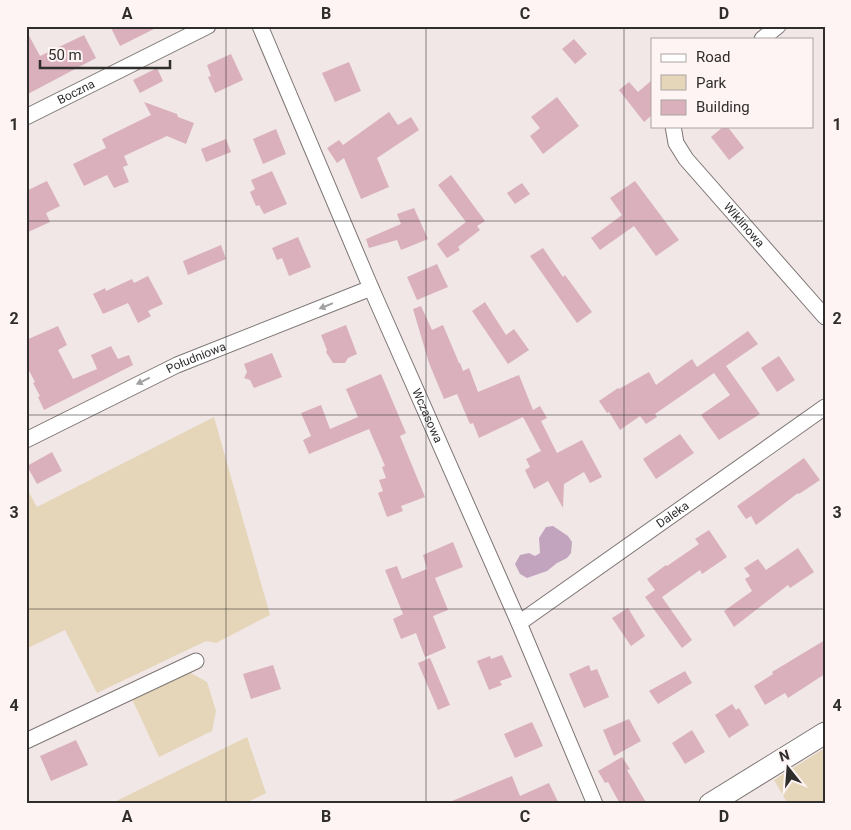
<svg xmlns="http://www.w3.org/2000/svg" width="851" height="830" font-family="Roboto,sans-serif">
<rect width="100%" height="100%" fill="#f0e7e6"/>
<path fill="#e5d6b9" d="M214,417L270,615L216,643L206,641L97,693L65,630L26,649V487L37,507Z
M189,672L207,682L216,711L212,731L159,757L132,699Z
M247,737L266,793L244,804H110Z
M825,748V804H788L774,780Z"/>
<path fill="#c3a4bf" d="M553,526L568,536L572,542L571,553L567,558L557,563L547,571L527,578L520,574L515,564L520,555L529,553L535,556L540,553L539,538L546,527Z"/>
<path fill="#dab0bd" d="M110,26H160L120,46Z
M26,30L40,56L84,35L96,58L26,95Z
M574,39L587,54L575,64L562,49Z
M231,54L243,80L215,93L208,77L211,76L207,65Z
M349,62L361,91L335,102L322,73Z
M157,68L163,81L140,93L133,80Z
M652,80V115L644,122L619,90L629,82L638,92Z
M557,97L579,126L543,154L530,136L540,128L531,117Z
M144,102L177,114L178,117L194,123L186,144L167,136L124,156L128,165L123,167L129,182L114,188L107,175L84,186L73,164L106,148L102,139L151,115Z
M389,112L398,125L411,117L419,130L377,158L389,187L361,199L344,158L337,163L327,148L339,140L343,145Z
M724,126H727L744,148L729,160L711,137Z
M276,129L286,154L263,164L253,139Z
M226,139L231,152L206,162L201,149Z
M272,171L287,204L264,214L259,205L256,206L250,192L255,189L251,180Z
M451,175L485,221L477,226L480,230L458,247L460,250L447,258L437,244L466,222L438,185Z
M47,181L60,206L46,213L50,222L26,233V191Z
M635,181L679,240L656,256L634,226L600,250L591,238L622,215L610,198Z
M522,183L530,194L515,204L507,193Z
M414,208L428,239L401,250L397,240L369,248L366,239L401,224L397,214Z
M298,237L311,267L289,276L282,258L277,260L272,248Z
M221,245L226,259L188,275L183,261Z
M543,248L563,277L565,275L592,312L577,323L530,256Z
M437,264L448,287L417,300L407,277Z
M148,276L163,304L148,311L151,316L138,323L128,303L103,314L93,294L105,288L106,291L132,279L134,283Z
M485,302L506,335L514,329L529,350L508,364L472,311Z
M421,306L432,330L443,325L459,363H460L463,371L469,368L478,392L519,375L533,410L540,406L547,418L541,421L557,453L582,440L602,477L590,483L584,472L564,484L563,508L548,481L534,489L525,470L530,467L526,459L541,451L523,417L479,438L473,423L470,424L457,394L444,399L429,363L413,309Z
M346,325L357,354L348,358L345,363H333L326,352L327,350L321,335Z
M58,326L67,345L58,350L73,379L97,369L91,355L111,346L118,359L129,355L133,365L44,410L38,397L40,396L33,383L35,382L26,365V340Z
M748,331L758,344L726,366L760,414L719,440L701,415L730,395L714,373L655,414L657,417L646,424L640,416L620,430L609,412L607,413L599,401L618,388L619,389L649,372L656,385L692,359L697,367Z
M272,353L282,377L254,388L250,380L244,378L247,372L244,364Z
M779,356L795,380L777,392L761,368Z
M381,374L406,433L400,436L425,497L401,506L403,511L387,517L378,493L383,491L379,480L386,478L382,467L385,466L369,429L309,454L303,440L311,436L301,413L321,405L330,429L358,417L346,389Z
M680,434L694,453L656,479L643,459Z
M52,452L62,471L37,484L27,466Z
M804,458L820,480L799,494L798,493L756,525L751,516L746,519L737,506Z
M709,530L727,557L702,574L700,570L662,597L692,640L682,648L645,597L655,590L647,579L666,565L667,566L699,544L695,539Z
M453,542L463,567L435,578L448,610L433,616L446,648L425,657L416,633L401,639L393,619L403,614L385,570L397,566L402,579L427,569L423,555Z
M798,548L814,572L790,588L788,585L734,627L724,611L752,591L745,579L750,576L744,568L758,559L766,570Z
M628,608L645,636L631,646L612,618Z
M825,640V674L788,698L785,693L765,705L754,686L773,674L772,672Z
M502,655L512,677L500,681L502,685L489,690L477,661L490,656L491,659Z
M430,658L450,705L438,710L418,663Z
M273,665L281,689L251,699L243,674Z
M589,665L591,671L597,669L609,697L584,708L569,674Z
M685,671L692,683L658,704L649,691Z
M732,704L736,710L739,708L749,725L729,738L715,715Z
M629,719L641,741L614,756L603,730Z
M532,722L543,746L515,758L504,734Z
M692,730L705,752L685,764L672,743Z
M76,740L88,765L51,781L40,756Z
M622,757L630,769L627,770L647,804H620L608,782L605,783L598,771Z
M512,776L520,796L549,783L559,804H445Z"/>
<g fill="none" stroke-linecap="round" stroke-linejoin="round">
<defs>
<g id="street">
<path id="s1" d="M260,26L371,288L519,623L595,804"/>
<path d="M762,39L778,26"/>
<path id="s2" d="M26,117L208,26"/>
<path id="s3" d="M673,126L676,143L686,159L825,317"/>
<path id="s4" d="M26,440L177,365L371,288"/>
<path id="s5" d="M519,623L825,407"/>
<path d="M26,741L196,661"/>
</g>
<path id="secondary" d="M710,804L825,733"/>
</defs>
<use href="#street" stroke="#7d7574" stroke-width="17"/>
<use href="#secondary" stroke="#7d7574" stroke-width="23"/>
<use href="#street" stroke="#fff" stroke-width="15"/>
<use href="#secondary" stroke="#fff" stroke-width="21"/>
</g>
<defs><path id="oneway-solid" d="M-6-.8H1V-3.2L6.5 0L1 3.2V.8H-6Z" transform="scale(1.25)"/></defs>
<g fill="#a2a0a0">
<use href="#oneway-solid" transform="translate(326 306) rotate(158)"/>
<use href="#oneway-solid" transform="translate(143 381) rotate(154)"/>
</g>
<path fill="none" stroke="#302d2d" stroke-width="1" stroke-opacity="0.55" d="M226,26V804M426,26V804M624,26V804M26,221H825M26,415H825M26,609H825"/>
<g text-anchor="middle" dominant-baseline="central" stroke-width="4" stroke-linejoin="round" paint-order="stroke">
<g font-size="12" fill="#302d2d" stroke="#fdf4f3">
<text stroke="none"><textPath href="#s2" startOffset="56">Boczna</textPath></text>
<text stroke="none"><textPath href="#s3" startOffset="124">Wiklinowa</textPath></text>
<text stroke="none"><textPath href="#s4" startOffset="189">Południowa</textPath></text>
<text stroke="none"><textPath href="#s1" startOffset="424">Wczasowa</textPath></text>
<text stroke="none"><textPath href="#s5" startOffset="188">Daleka</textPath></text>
</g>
</g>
<rect width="851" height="830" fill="none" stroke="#fdf4f3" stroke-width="55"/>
<rect x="651" y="38" width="162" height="90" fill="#fdf4f3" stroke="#aba4a4"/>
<rect x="661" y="54" width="25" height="8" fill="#ffffff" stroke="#aba4a4"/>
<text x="696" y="62" font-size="15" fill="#302d2d">Road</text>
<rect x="661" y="75" width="25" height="15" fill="#e5d6b9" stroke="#aba4a4"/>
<text x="696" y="88" font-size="15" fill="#302d2d">Park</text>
<rect x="661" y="100" width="25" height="15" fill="#dab0bd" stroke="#aba4a4"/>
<text x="696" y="112" font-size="15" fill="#302d2d">Building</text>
<g transform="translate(788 768) rotate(343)" stroke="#fdf4f3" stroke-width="4" paint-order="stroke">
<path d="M0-4L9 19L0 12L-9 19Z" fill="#302d2d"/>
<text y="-8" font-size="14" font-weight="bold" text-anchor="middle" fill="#302d2d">N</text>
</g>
<path d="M40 60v8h130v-8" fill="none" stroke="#302d2d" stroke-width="2.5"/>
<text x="48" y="60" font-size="15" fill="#302d2d" stroke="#fdf4f3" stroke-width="4" paint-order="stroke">50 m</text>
<rect x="28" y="28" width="796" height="774" fill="none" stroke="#302d2d" stroke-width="2"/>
<g font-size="16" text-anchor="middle" font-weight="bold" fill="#302d2d">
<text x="127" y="19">A</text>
<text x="326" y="19">B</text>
<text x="525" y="19">C</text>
<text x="724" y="19">D</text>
<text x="14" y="130">1</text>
<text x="837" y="130">1</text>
<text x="14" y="324">2</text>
<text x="837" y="324">2</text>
<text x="14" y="518">3</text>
<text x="837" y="518">3</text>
<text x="14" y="711">4</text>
<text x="837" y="711">4</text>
<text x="127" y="822">A</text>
<text x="326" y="822">B</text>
<text x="525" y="822">C</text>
<text x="724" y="822">D</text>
</g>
</svg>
